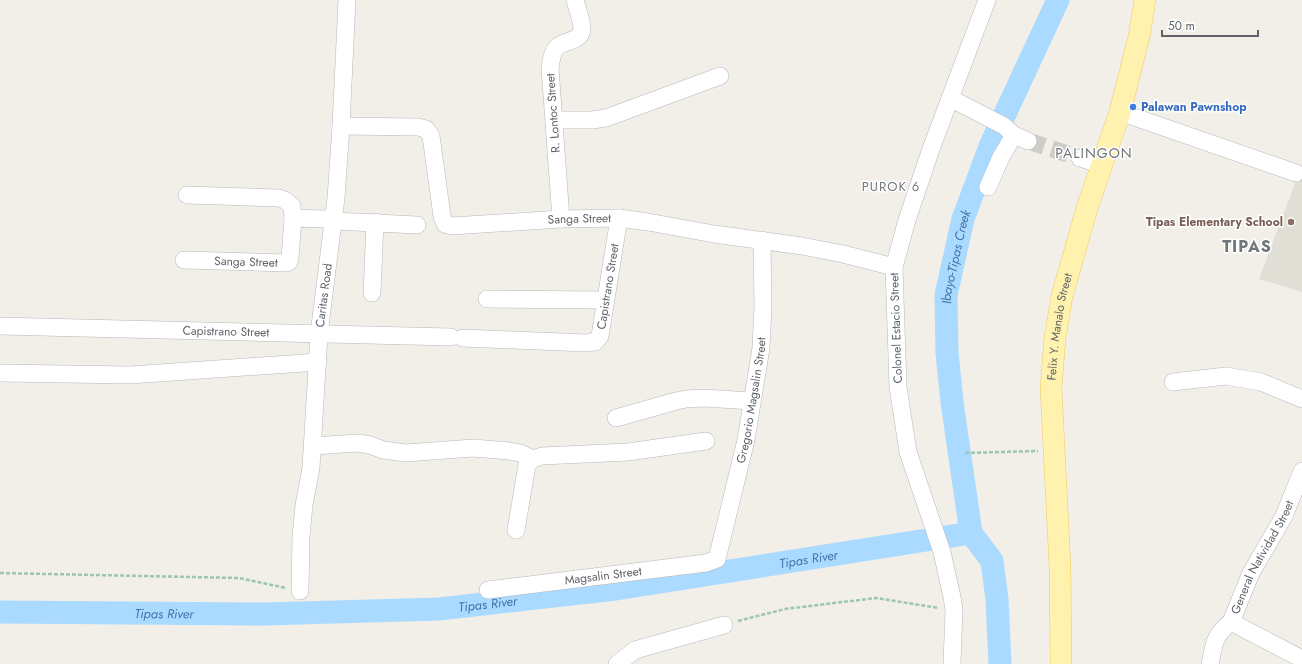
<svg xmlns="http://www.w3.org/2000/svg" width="1302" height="664" font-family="Jost,sans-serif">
<rect width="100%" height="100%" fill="#f1efe8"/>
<path fill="#e1ded6" d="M1302,165V292L1259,279Z"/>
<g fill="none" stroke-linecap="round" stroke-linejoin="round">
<g stroke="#aadaff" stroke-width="23">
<path id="s1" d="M0,612L265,614L439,609L616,589L971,533"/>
<path id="s2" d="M1000,664L997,599L992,561L971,533L952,402L947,353L946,295L963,219L991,144L1058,0"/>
</g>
<path stroke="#ccccc8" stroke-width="17" stroke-dasharray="17 8" stroke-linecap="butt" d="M1028,141L1080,158"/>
<defs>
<g id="minor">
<path d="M950,98L1004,126L1014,135L1028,141"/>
<path d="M1120,112L1296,173"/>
<path d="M554,120H592L606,118L720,76"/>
<path id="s3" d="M341,126L418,127L426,129L431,136L442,216L445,224L452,226L561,219L619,218L648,222L714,234L802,246L843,254L894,267"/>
<path d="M1080,158L1102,165"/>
<path d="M988,187L1001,157L1014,135"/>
<path d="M187,195L279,198L285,200L292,206L293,218"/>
<path d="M561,219L550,68C551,61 552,52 557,47C563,41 577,42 581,33C584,26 577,8 575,0"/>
<path id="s4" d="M184,260L286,263L289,262L290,258L293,218L326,219L334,221L417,225"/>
<path d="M372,293L375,222"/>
<path d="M487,299L605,300"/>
<path id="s5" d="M0,326L451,337"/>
<path id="s6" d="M463,338L586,343L595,342L600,336L619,218"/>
<path d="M0,373L130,375L318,362"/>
<path d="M1173,382L1226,376L1261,382L1302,399"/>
<path d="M616,418L676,401L686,399L704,398L752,401"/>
<path d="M313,446L358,443L370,445L383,450L406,453L473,448L509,451L520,453L533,459"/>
<path d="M516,530L527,465L533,459L542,456L628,452L706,441"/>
<path id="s7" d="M488,590L706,563L717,559L746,440L761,348L763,306L762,240"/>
<path id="s8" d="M300,591L301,536L304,505L311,468L319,334L336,198L341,126L347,0"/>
<path id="s9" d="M1231,622L1251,573L1284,516L1302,471"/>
<path d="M1231,622L1302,659"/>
<path d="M617,664L635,650L724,625"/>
<path d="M952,664L954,610L952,597L942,552L908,452L898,387L894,267L907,220L931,149L987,0"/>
<path d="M1210,664C1214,644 1214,635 1231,622"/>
</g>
<g id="major">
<path id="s10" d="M1061,664L1060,567L1051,388L1055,338L1062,296L1088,205L1120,112L1139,37L1145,0"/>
</g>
</defs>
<use href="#minor" stroke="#b5b8bc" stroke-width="18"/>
<use href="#major" stroke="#f2c960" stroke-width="22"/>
<path stroke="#9cc7a9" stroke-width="2.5" stroke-dasharray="4 2" stroke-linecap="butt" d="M965,453L1038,451
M0,573L239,578L286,588
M738,621L785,609L876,598L939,608"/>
<use href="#minor" stroke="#fff" stroke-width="17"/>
<use href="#major" stroke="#fff2af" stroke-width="21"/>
</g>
<circle fill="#3f7fe0" stroke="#fff" stroke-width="1.5" cx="1133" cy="107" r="4"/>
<circle fill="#8d6e63" stroke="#fff" stroke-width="1.5" cx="1291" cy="222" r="4"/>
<g text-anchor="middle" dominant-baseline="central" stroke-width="3" stroke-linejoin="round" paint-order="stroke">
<g font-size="12" font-weight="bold" fill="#366cbe" stroke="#fff" text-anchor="start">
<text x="1141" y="107">Palawan Pawnshop</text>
</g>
<g font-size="12" fill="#5f6368" stroke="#fff">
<text transform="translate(553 113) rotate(-94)">R. Lontoc Street</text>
<text stroke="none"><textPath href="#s3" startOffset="318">Sanga Street</textPath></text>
<text stroke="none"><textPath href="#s4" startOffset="62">Sanga Street</textPath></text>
<text stroke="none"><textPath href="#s6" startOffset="190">Capistrano Street</textPath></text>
<text stroke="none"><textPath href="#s8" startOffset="297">Caritas Road</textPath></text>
<text stroke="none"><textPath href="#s10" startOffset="338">Felix Y. Manalo Street</textPath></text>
<text transform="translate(896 328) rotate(-92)">Colonel Estacio Street</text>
<text stroke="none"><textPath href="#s5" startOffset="226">Capistrano Street</textPath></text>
<text stroke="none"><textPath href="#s7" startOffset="394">Gregorio Magsalin Street</textPath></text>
<text stroke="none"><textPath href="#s9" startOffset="72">General Natividad Street</textPath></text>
<text stroke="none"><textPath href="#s7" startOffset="116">Magsalin Street</textPath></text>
</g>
<g font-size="12" font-weight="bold" fill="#785e54" stroke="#fff" text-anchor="end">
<text x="1283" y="222">Tipas Elementary School</text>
</g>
<g font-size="13" letter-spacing="1" fill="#70757a" stroke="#fff">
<text x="891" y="186">PUROK 6</text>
</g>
<g font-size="13" font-style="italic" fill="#4174aa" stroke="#fff">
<text stroke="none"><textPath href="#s2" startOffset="417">Ibayo-Tipas Creek</textPath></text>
<text stroke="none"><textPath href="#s1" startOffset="812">Tipas River</textPath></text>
<text stroke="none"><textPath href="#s1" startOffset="488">Tipas River</textPath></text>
<text stroke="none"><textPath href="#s1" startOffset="164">Tipas River</textPath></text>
</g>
<g font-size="14" letter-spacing="1" fill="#70757a" stroke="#fff">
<text x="1094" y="153">PALINGON</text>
</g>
<g font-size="16" font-weight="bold" letter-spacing="1" fill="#70757a" stroke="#fff">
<text x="1247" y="246">TIPAS</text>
</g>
</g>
<path d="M1162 30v6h96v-6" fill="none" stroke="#5f6368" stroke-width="2"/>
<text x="1168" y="30" font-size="12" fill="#5f6368" stroke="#ffffff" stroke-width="3" paint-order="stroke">50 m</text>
</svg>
